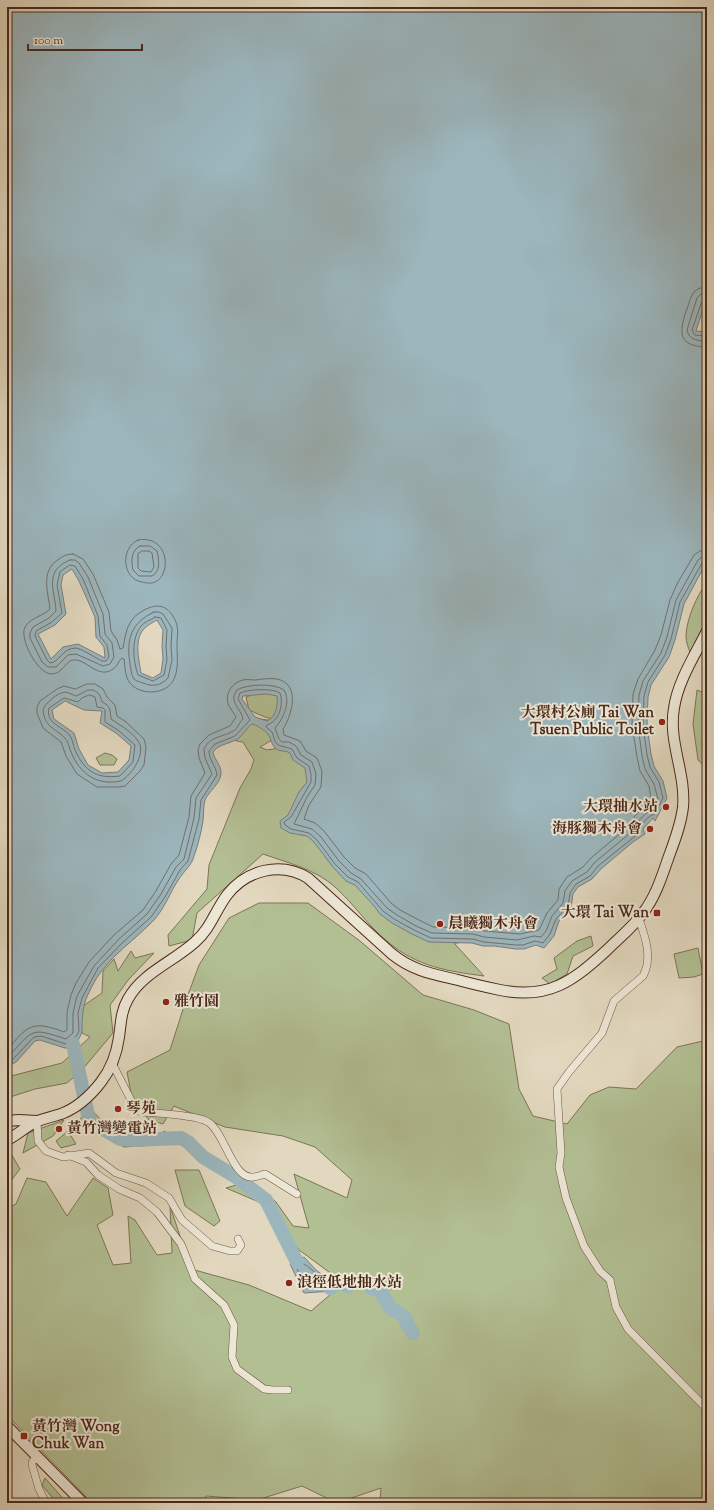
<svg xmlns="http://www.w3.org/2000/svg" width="714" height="1510" font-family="'Sorts Mill Goudy','Noto Serif TC',serif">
<rect width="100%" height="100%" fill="#e2d8bf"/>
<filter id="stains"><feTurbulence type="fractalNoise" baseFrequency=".005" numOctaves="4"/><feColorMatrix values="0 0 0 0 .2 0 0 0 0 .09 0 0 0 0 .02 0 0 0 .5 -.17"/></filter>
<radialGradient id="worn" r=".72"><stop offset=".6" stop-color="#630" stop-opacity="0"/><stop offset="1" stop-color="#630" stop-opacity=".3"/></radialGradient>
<path fill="#b2bf93" stroke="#7e7456" d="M707,583V616L701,636L690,652C688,647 686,642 686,636C686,621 697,594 707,583Z
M273,687L280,701L273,719L265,717L249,710L246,697Z
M697,690L707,694V768L698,760L693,724Z
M243,717L276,721L286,732L260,747L267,750L286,747L313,765L459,943H454L484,976C447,971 418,967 388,942C368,926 354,904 335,887C315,869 288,863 263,854L197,913L192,940L169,946L168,935L207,889L209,865L240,788L251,769L254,760L243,742L237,741L222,735Z
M105,753L112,755L117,759L114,765H100L96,758Z
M259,903H308L360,941L423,995L474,1010L509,1024L519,1089L533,1116L567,1124L590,1095L609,1087L636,1089L677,1047L703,1041L707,1043V1503H380L381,1488L337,1503L302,1486L257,1500L206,1496L205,1503H92L7,1415V1209L16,1204L27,1178L46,1182L67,1216L93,1178L108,1188L113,1215L97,1225L113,1265L131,1263L128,1216L135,1220L157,1255L172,1253L170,1206L191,1269L249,1285L311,1311L344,1283L299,1250L266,1205L226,1188L250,1181L276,1202L293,1226L309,1228L294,1174L347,1198L352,1180L315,1147L283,1136L225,1127L174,1106L163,1124L149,1120L132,1098L127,1072L170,1050L185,1003L199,965L229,918Z
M591,936L593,946L573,956L567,974L550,984L542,978L557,969L554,958L577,941Z
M698,948L703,974L694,977L679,978L674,954Z
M131,951L135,958L154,953L129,979L110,1005L113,1033L82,1070L67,1083L35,1089L7,1098V1077L62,1063L90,1037L82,1033L77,1010L102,993L103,971L114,959L118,971Z
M89,1107L116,1136L154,1137L165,1131L169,1144L124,1147L103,1136L75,1126Z
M64,1120L53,1136L23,1153L28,1133Z
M68,1131L76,1144L61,1148L56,1141Z
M10,1152L20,1169L10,1182L7,1180V1153Z
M175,1170H199L220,1221L214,1226L185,1206Z
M45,1478L67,1503H57L42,1485Z"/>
<path fill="#9bb6bd" stroke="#7b7d7c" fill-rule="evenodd" d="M7,7H707V296L696,331L707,332V561L684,604L675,640L669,657L651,685L648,697L647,725L651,754L654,766L663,781L667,798L655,821L653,818L643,829L645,834L633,842L601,869L592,879L578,887L573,894L571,908L559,921L554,936L544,948L536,945L524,949H516L494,946H483L472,943L429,942L412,934L392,923L380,914L375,907L355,885L346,881L332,866L314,842L307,836L290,833L281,828L280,821L288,815L299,792L307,782L305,768L293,760L290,753C285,750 279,752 275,748C271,744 271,738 268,734C264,730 257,725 252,724C246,728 244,734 239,738C231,744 220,743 213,752C214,759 222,766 221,774C220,784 209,791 205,800C203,806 204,814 203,821C201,833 198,845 194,856C192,865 184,871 179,879C170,892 165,908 154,920C135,940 111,955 96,979C90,990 84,1000 83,1012C80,1032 87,1031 71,1048H65L40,1040L35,1041L16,1062L7,1067ZM72,569L79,581L95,617L96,637L104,647L105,658L78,644L63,647L51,659L38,634L55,625L66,614L61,585L63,575ZM157,620L163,630L162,646L163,659L161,673L153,678L141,673C139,660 133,637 146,627C149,624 154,622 157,620ZM266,694L277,696C278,705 276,717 267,721L255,717L242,699L243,696ZM65,701L84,710L102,711L100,723L116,733L131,746L129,760L118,772L102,773L88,765L79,749L74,733L54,719L52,710Z
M304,1257L316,1270L333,1283L332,1291L304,1293L290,1264Z"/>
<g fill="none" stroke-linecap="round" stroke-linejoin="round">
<path stroke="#736f6c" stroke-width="1" d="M707,287C703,287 699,288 695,291C690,296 689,305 686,311C679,334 678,346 707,347
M707,293L701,294L697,298L687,330C689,340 698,341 707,341
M707,298L702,301L692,330L695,335L707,336
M138,540C169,534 172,575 155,582C151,584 147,583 142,582C122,579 120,548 138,540Z
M140,546H150L157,551C159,560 161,571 152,576H139L133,570C131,561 131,550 140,546Z
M142,551H149L152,553L154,567L151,572L141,571L138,568V554Z
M73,554L83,559L93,574L109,612L111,631L117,640L120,649L123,648C125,638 126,628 132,620C135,615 140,613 144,610C156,604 165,604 173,616C180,628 177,633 177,645C177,657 179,668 174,679C167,695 140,696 130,683C125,677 125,667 124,659L122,658C118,661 118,666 113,669C98,680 86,658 73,660C65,661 63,674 51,674C37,673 19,638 25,627C30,618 43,616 50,609C48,591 40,571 59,559C63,556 67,554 73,554Z
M70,560H75L79,563L88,577L103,614L105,634L112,643L114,657L110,664L103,666L76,654L68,655L56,667H48L42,662L30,638V633L33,627L49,618L56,611C55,590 43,571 70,560Z
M70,565L75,566L83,579L98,616L100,636L107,645L109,657L106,661H102C96,658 82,649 76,648C62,648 59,663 50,663L47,660L35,636L36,631L52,622L62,613L57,585L60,572Z
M154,612H159L163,614L172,628L171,646L172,660L168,678C160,686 153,687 143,683C140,682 136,681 134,679C131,675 131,669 130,664C126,639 131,623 154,612Z
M155,617L161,618L167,630L166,646L167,660L164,675L153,681L138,675C133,660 131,639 141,626C144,622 151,620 155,617Z
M87,684H95L103,689L107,697L115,705L117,716L126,722L144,739L146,747L144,765L140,771L125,786L119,787H97L77,774L66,756L61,742L43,728L37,713V707L40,701L57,689L64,686L75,689Z
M88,690C97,689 100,694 102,702C111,706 110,710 111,719C120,725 132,732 138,741C147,752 132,775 121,781C97,786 80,774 71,752C69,747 68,741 65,738C54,727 45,728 43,710C45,703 58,692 66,692C69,693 73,695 76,696Z
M90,695L95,697L97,707L103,708L105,710V722L118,730L135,745L133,762L120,776C97,779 85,772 75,750C73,746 73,740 70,736C63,726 45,724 49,708L64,698L78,702L82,698Z
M7,1050C28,1025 32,1020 64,1032L67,1030V1012L71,995L76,983L89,962L114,935L143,910L156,891L171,864L179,855L189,817L191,796L205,773L199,758L198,750L200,744L209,735L230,726L236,717C234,713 231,710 229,706C224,695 231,683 243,680C247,679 251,680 255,680C263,679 270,678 277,679C301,684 292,715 283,729L284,735L300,741L306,751L317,758L322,771L321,787L309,805L304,819L315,823L324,831L344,857L355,868L366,874L391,903L400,910L419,920L433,927L474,928L485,931L520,934L539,930L547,913L558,900L559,889L567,877L583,867L591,858L628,827C633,814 645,809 651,798L649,786L640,771L637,757L632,725L633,694L638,679L655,650L661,635L670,600L677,584L694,555L700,551L707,550
M7,1057L10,1055C34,1028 32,1028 66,1039L73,1033V1013L77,996L94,966L119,939L147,914L161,894L176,867L184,859L194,818L196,798L212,774L205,758L204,749C211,735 222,738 233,731C238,729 239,722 243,719C241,708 228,702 237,690C246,684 275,683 284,690C291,701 284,718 275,728L279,739L282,742H289L296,746L301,755L312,762L316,774L315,785L307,797L294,824L312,829L321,837L339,861L351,873L361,879L387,908L397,915L416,926L432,933L473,934L484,937L517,940L534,936L541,937L546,931L552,916L563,903L565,891L572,881L587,872L595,862L634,830C636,821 644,815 651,810C654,808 656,802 658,799L654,784L645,769L642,756L638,725L639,695L643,681L661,653L667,637L676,600L698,560L702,557L707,556
M7,1062L13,1059L34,1037L41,1036L66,1044L70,1043L77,1035L79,1031L78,1013L82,998L98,968L122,943L151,917L165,897L180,870L188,861L199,819L201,800L217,775C216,766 209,760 209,751L215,744L235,736L250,720L238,699L240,693C248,689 273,688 280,693C284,705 279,721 267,725L266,727L272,732L275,741L278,745L292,749L297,758L309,766L311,774V782L291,817L284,822L285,825L291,829L309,833L317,840L335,864L348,877L358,882L383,911L394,919L414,930L431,938L473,939L484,942L516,945H523L535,941L543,943L550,934L556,919L568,906L570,893L576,884L590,876L598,866L639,833C640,825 647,816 655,814L663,798L659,782L650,767L647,755L643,725L644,696L648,682L665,655L671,639L680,602L702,563L707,561
M302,1263C308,1265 322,1279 328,1284V1287L306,1288L296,1267L297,1265Z"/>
<path stroke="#9bb6bd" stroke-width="14" d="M73,1044L88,1115L91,1122L120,1139L135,1140L181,1138L188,1142L203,1157L236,1177L266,1200L297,1262
M330,1288L338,1283L348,1286L352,1283L367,1281L371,1288L383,1289V1298L387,1301L389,1307C396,1312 408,1316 407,1325L413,1333"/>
<defs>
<path id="street" d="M639,919C645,936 653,958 643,976L614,1001L602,1033L569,1072L557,1089L561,1153L559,1167L566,1198L584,1246L600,1271L610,1280L616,1307L628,1329L707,1409
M112,1063L135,1108L141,1112C156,1113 197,1115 208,1122C224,1131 233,1180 253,1177C257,1177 261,1175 265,1174L297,1194
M37,1121L38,1141L46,1151L63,1157L89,1153L116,1173L146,1183L169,1198L182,1220L212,1246L230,1251H237L241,1245L238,1239
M68,1155L86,1162L98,1175L119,1189L140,1198L157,1212L181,1244L195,1279L224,1305L234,1325L232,1357L237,1369L264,1389L273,1390H288
M37,1457L32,1462V1465L39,1489L46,1503"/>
<path id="secondary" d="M7,1121L19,1120L37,1121
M7,1140C18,1135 27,1125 38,1121C46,1118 54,1116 61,1114C77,1108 91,1095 101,1082C111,1069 117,1052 119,1037C121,1023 121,1011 128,999C142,973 173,962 195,942C211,928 215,911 227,895C246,870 281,861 308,878L392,954C413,971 433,974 458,980C472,984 486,987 500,990C549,1000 573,981 607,950C619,938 633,927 643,913C656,896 662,876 669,856C675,840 681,824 683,807C686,773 668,742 674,708C678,681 695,655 707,631
M7,1426L83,1503"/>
</defs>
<use href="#street" stroke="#715443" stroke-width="8"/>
<use href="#secondary" stroke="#4b281a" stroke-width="12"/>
<use href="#street" stroke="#ece6d5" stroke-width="7"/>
<use href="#secondary" stroke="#ece6d5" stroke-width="10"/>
</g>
<g fill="#8f2418" stroke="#ece6d5" stroke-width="1.5">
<circle cx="662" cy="722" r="4"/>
<circle cx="666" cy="807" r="4"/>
<circle cx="650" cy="829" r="4"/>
<rect x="653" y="909" width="8" height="8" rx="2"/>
<circle cx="440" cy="924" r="4"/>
<circle cx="166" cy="1002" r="4"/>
<circle cx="118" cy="1109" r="4"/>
<circle cx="59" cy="1129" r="4"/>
<circle cx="289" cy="1283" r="4"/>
<rect x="20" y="1432" width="8" height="8" rx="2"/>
</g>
<g text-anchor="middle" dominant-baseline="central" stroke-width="4" stroke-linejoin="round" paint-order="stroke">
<g font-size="15" font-weight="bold" fill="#4b281a" stroke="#ece6d5" text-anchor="start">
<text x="654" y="713" text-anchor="end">大環村公廁 Tai Wan<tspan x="654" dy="17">Tsuen Public Toilet</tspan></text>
<text x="658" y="807" text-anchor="end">大環抽水站</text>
<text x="642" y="829" text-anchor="end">海豚獨木舟會</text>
<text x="649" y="913" text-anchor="end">大環 Tai Wan</text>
<text x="448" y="924">晨曦獨木舟會</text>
<text x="174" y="1002">雅竹園</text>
<text x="126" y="1109">琴苑</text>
<text x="67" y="1129">黃竹灣變電站</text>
<text x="297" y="1283">浪徑低地抽水站</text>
<text x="32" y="1427">黃竹灣 Wong<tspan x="32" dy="17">Chuk Wan</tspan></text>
</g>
</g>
<rect width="714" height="1510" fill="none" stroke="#e2d8bf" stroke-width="24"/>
<rect x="8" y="8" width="698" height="1494" fill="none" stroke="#4b281a" stroke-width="2"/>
<rect x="12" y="12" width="690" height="1486" fill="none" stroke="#4b281a"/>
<path d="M28 44v6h114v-6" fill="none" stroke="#4b281a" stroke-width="2"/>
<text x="34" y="44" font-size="12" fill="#4b281a" stroke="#ece6d5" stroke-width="3" paint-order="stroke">100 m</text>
<rect width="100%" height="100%" filter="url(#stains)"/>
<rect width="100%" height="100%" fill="url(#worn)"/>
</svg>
